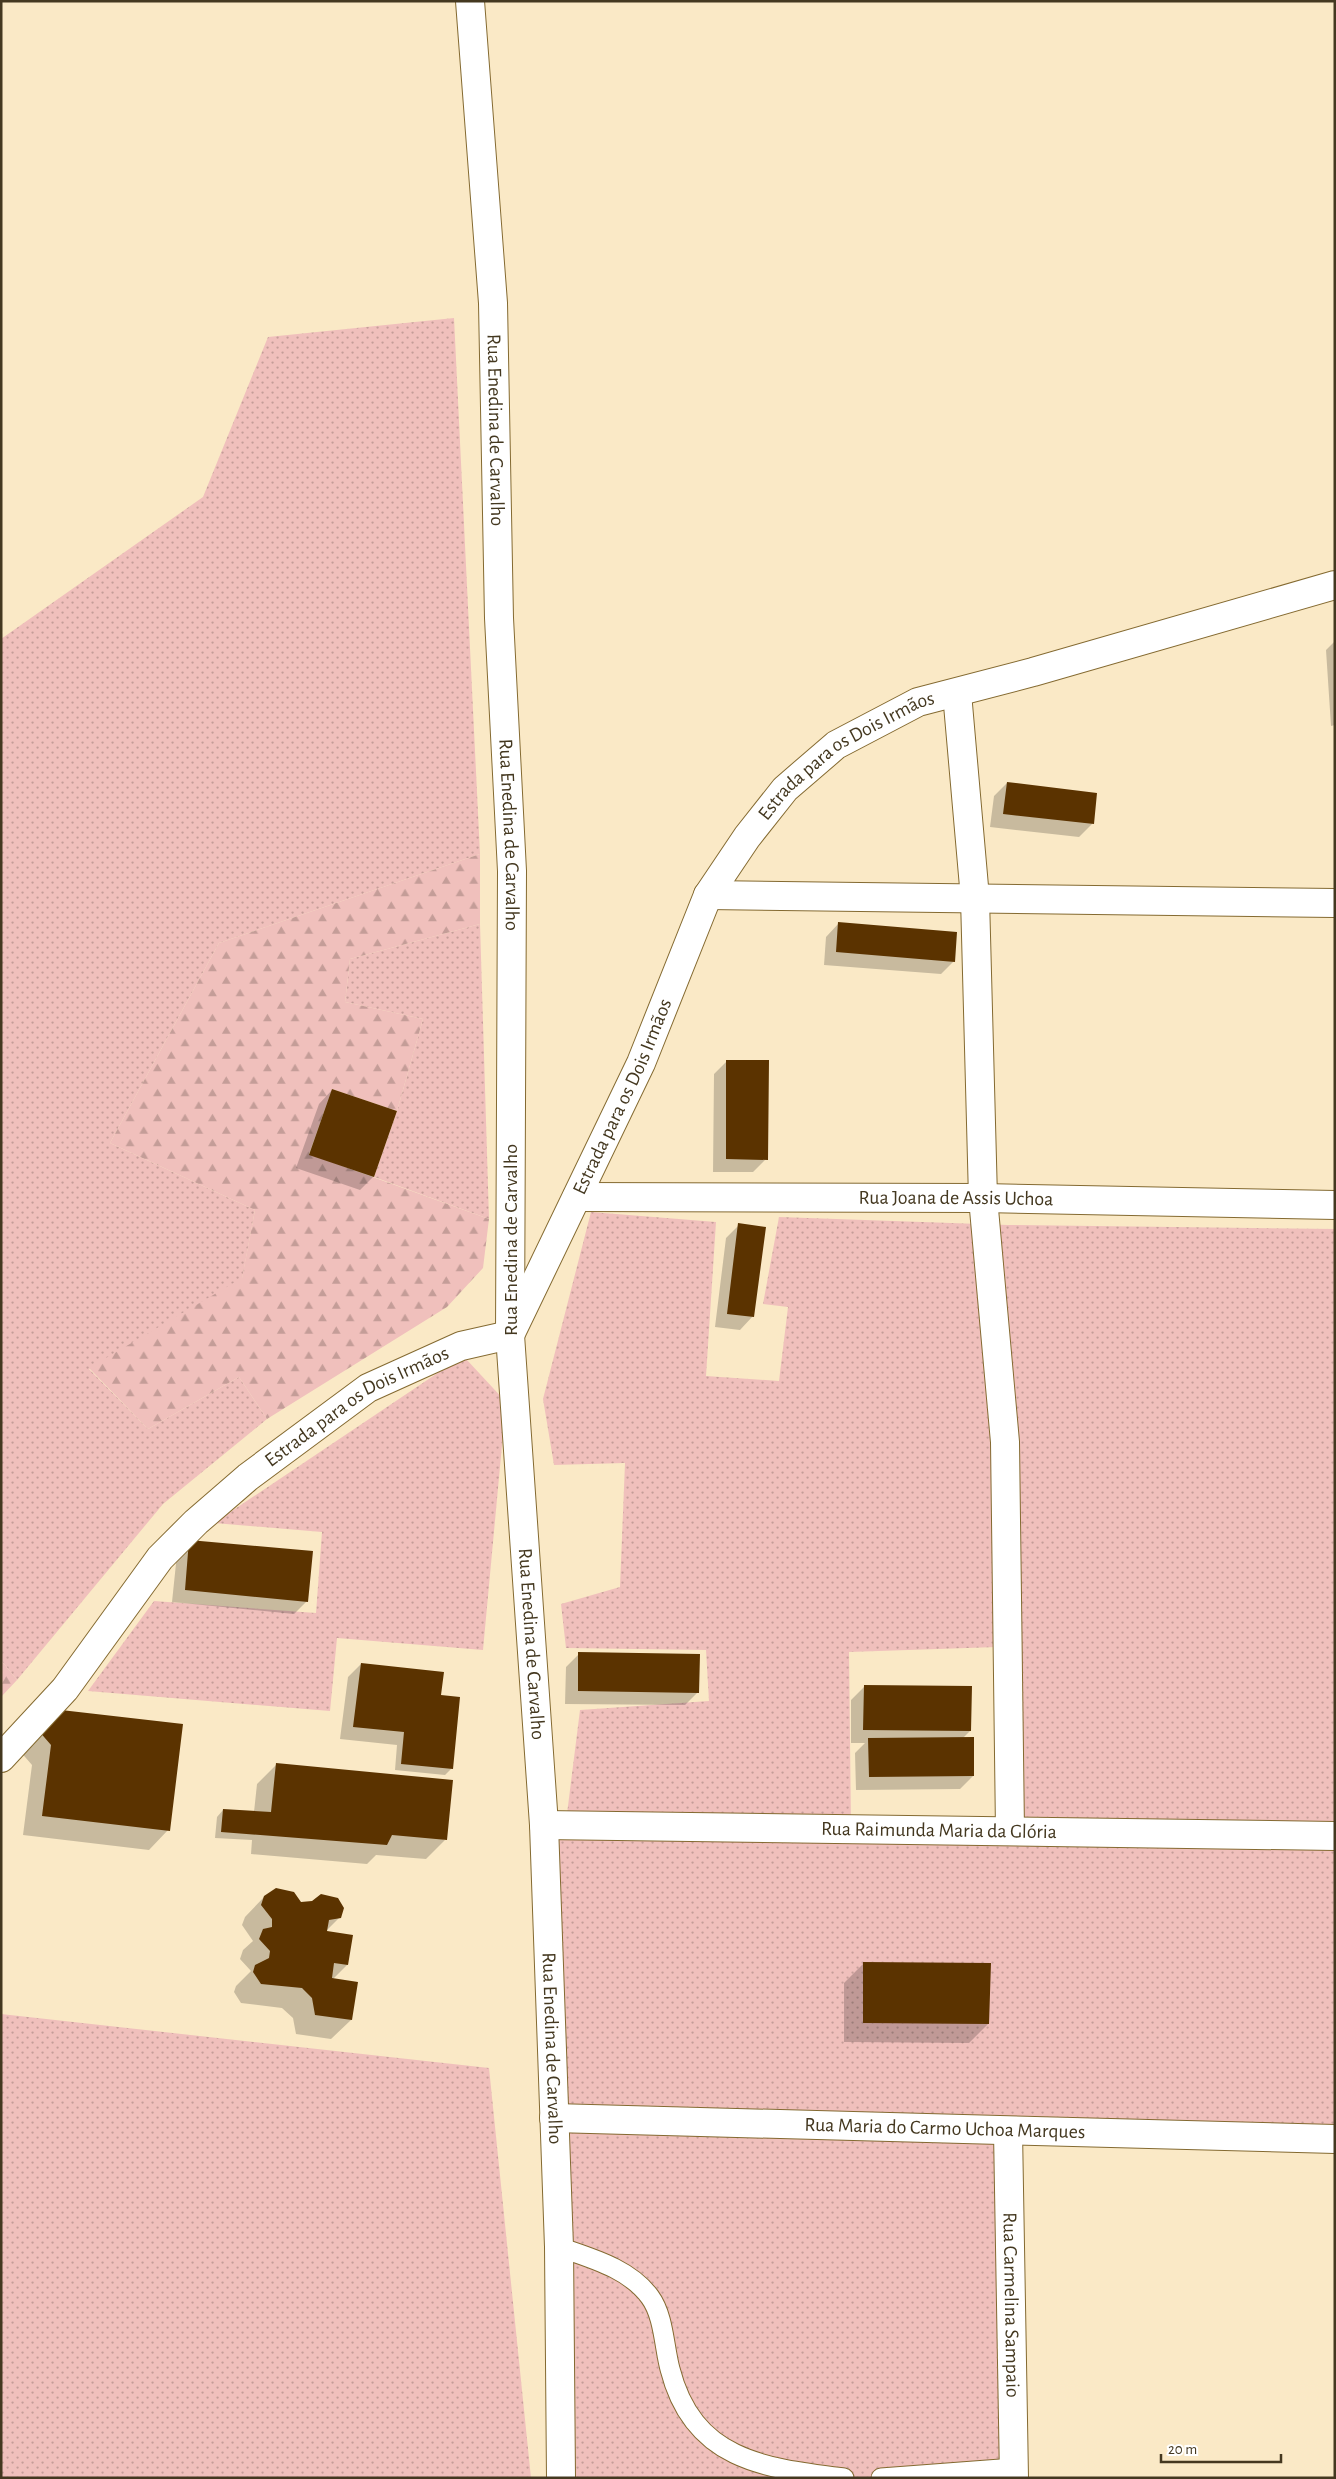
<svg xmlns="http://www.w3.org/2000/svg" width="1336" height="2479" font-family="'Alegreya Sans',sans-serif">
<defs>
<pattern id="grass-dots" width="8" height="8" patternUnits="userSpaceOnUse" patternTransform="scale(1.25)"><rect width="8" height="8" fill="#f0c0bc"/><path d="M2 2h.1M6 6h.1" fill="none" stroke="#c49d98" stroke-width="1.8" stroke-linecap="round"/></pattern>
<pattern id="forest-firs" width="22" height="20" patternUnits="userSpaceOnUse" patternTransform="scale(1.25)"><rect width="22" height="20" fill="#f0c0bc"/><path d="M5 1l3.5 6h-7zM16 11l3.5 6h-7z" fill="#c49d98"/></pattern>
</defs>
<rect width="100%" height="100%" fill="#fae9c6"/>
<path fill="url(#grass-dots)" d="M454,318L480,854L219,943L110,1143L255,1210L242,1279L89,1369L148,1429L239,1377L267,1419L163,1504L17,1680L1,1660V639L203,497L268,337Z
M480,924L489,1219L374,1177L397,1111L423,1019L345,1002L350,959Z
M591,1212L716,1222L706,1376L779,1381L788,1307L763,1304L779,1217L1008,1225L1335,1229V1832L997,1818V1647L849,1652L851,1826L566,1822L580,1710L709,1701L706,1650L566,1648L561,1604L620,1587L625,1463L554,1465L543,1399Z
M460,1358L467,1360L506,1402L483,1650L337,1638L330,1711L88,1691L154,1601L316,1613L322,1532L214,1523Z
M544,1825L1335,1840V2139L1009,2131L1014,2478H561Z
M1,2014L489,2068L531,2478H1Z"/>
<path fill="url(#forest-firs)" d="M480,854V924L350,959L345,1002L423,1019L397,1111L332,1089L309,1154L489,1219L483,1268L447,1307L267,1419L239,1377L148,1429L89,1368L242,1278L255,1210L110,1143L219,943Z
M1,1660L17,1680L1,1697Z"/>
<path fill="#0003" d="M1335,641V725L1331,726L1326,650Z
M1007,783L1096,794L1092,824L1079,837L990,827L994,796Z
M839,923L954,961L941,974L824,965L826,937Z
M727,1061L766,1159L753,1172H713L714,1074Z
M332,1090L396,1112L373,1177L360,1190L296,1168L319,1104Z
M739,1225L753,1316L740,1330L715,1327L726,1238Z
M190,1541L307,1601L294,1614L172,1602L177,1554Z
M579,1654L698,1692L685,1705L565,1704L566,1667Z
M361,1664L440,1696L452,1768L445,1775L395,1770L397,1745L340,1739L348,1677Z
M864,1687L970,1731L962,1739L973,1776L960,1789L856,1790L855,1753L865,1743H851V1700Z
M38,1731L168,1830L149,1850L23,1835L32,1765L19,1750Z
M276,1765L445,1840L426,1859L376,1855L367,1864L251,1854L252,1840L215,1838L217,1817L223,1810L254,1812L257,1784Z
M264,1897L300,1904L340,1917L325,1932L351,1936L347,1965L332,1980L351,2020L331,2039L296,2034L293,2018L282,2008L241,2003L234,1992L236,1986L251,1971L240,1959L243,1950L253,1941L242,1925L245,1917Z
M864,1963L988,2024L969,2043L844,2042V1983Z"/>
<path fill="#5b3300" d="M1007,782L1097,793L1094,824L1003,814Z
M838,922L957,932L955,962L836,952Z
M726,1060H769L768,1160L726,1159Z
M332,1089L397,1111L374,1177L309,1155Z
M738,1223L766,1227L754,1317L727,1314Z
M189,1540L313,1551L308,1602L185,1590Z
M578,1652L700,1654L699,1693L578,1691Z
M361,1663L444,1672L441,1695L460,1697L453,1769L401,1764L404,1732L353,1727Z
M864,1685L972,1686L971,1731L863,1730Z
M61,1710L183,1724L170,1831L42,1816L51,1745L38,1730Z
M974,1737V1776L869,1777L868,1738Z
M276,1763L453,1780L447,1840L392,1835L387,1845L221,1832L223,1809L271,1812Z
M276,1888L294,1892L301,1902L312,1901L321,1894L338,1898L344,1908L341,1918L329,1920L327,1931L353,1935L348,1965L334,1963L332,1978L358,1982L352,2020L315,2015L312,1998L302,1988L261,1984L253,1972L255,1965L269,1958L270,1951L259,1939L263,1929L272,1927V1919L261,1905L264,1896Z
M863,1962L991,1963L989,2024L863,2023Z"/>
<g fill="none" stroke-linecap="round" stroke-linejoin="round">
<defs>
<path id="service" d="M559,2247C590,2258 629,2268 650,2297C664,2316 664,2347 670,2369C693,2460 763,2468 844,2478
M881,2478L1014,2468"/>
<g id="minor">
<path id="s1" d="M470,1L493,303L499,618L512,871L510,1335L544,1825L559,2247L561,2478"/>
<path d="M957,693L975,898L983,1198L1005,1442L1010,1831"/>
<path d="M708,895L1335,903"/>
<path id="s2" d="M577,1197L983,1198L1335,1205"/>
<path id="s3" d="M1,1758L65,1689L160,1558L196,1522L248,1477L368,1388L461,1346L510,1335L641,1063L708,895L747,837L785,789L836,745L918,702L1033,672L1335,585"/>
<path id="s4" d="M544,1825L1335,1836"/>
<path id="s5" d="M554,2118L1335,2139"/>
<path id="s6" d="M1008,2131L1014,2478"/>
</g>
</defs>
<use href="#service" stroke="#846a31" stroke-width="21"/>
<use href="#minor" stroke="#846a31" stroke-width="30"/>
<use href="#service" stroke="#fff" stroke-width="19"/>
<use href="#minor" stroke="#fff" stroke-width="28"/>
</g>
<g text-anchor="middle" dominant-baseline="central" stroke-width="5" stroke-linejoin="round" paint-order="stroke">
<g font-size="20" fill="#443820" stroke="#fff">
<text stroke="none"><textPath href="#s1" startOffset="430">Rua Enedina de Carvalho</textPath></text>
<text stroke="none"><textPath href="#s3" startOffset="1361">Estrada para os Dois Irmãos</textPath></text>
<text stroke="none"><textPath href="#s1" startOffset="835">Rua Enedina de Carvalho</textPath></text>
<text stroke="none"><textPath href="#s3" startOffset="941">Estrada para os Dois Irmãos</textPath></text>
<text stroke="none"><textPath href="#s2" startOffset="379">Rua Joana de Assis Uchoa</textPath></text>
<text transform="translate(511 1240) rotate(-90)">Rua Enedina de Carvalho</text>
<text stroke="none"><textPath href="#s3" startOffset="506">Estrada para os Dois Irmãos</textPath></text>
<text stroke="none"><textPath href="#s1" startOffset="1645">Rua Enedina de Carvalho</textPath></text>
<text stroke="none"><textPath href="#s4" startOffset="395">Rua Raimunda Maria da Glória</textPath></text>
<text stroke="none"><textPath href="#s1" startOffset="2050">Rua Enedina de Carvalho</textPath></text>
<text stroke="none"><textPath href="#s5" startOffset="391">Rua Maria do Carmo Uchoa Marques</textPath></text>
<text stroke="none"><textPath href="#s6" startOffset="174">Rua Carmelina Sampaio</textPath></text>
</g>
</g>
<rect width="1336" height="2479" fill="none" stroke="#443820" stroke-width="5"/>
<path d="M1161 2454v8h120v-8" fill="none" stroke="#443820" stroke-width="2.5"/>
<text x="1168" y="2454" font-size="15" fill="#443820" stroke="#ffffff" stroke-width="4" paint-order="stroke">20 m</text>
</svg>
